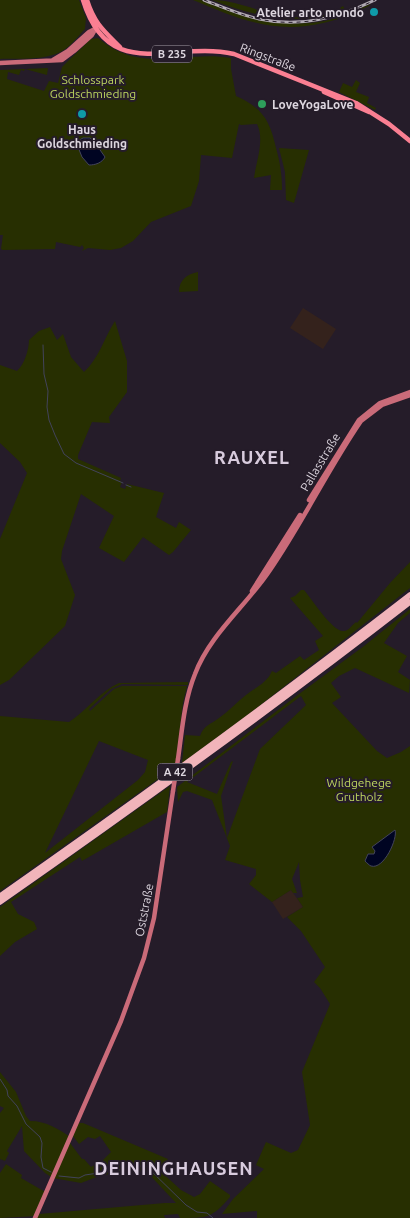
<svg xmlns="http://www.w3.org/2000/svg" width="410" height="1218" font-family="Ubuntu,sans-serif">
<rect width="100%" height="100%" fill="#251c29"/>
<path fill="#34221c" d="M303,308L336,329L323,349L290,328Z
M291,890L303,907L283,919L272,902Z"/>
<path fill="#272f01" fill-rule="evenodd" d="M0,0H79L86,18L85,29C78,36 71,46 62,51C45,61 19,58 0,59Z
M193,0H201C249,18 292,33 343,16C352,12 362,7 371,4C366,9 358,9 351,13C343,18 332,21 323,23C274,35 236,18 193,0Z
M212,0C230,0 249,7 264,12C280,19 318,19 334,12C337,11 339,8 343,6L345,9L349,8L335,12V14C289,25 255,16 212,0Z
M98,38C142,75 182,50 231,58V69L236,96C263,108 270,121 276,148C280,162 282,175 282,190H270L271,175L254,178C256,162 265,140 257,124L241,125L239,124L232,158L201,155L199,181L191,206L151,222L133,241L121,248L110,250L88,248L82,251L84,248L82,245L80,247L56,242L55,249L3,250L1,249L3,235H0V70L48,68L47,75L25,69L24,71L21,70L19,75L8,72L7,79L44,91L49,81L58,83L62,67L67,62L91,39Z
M356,80L360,83L356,92L369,97L367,103L376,108L375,110L339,92L343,83L352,87Z
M279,148L309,150L294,203L286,200L285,172Z
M198,272V291L179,292C179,280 187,274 198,272Z
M115,321L127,361V392L109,417L110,423L92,422L78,455V459L121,478L120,481L122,482L120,487L125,489L127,484L164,493L156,517L176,528L179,522L191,530L173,552L169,555L143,537L124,562L99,548L114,516L81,494L62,551L61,559L75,595L65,626L9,680L0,685V539L27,473L20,462L0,443V365L17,371C24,365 29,350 29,340L39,331L50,327L57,340L63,334L71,357L84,372C99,358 104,338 115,321Z
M410,562V588L250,713L182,763L185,735L200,736C204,725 210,725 219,718C229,711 237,702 246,695C256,687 267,683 272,671L276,673L300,656L304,660L319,650L315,641L323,636L290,598L295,596L301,590H304C311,598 332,631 343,631C348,632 352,625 356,622L357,623L390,583Z
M410,609V613L398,623L384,643L407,656L398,672L410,680L409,693L355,668L339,676L331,683L341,697L332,703L377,751L387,758L401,752L410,746V1218H257V1211L222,1214L233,1199L264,1169L256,1165L266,1142L291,1153L298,1150L310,1125L302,1072L330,1004L320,988L314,982L325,967L301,931L287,917L303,907L297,898L303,897L300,880L299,862L292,879L297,893H293L291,890L272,902L249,884L256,875V869L225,860L230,846L212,800L187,791L183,792L178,802L177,787L299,694L364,646ZM301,696L306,705L260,749L227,838L221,796L233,761L231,762L217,794L187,782Z
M188,682V685L122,684L111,689L89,709L90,711L114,689L122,686H187L183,703L175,767L0,891V716L69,722C86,711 100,691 119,683ZM99,741L148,760L145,772L138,780L45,853Z
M170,786L167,812L82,861L80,857L11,902L18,914L34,922L37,929L15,942L0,956V907Z
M0,1072L16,1092L26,1116L30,1121C47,1121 58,1129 72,1138L70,1143L82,1159H84L91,1167L96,1164L100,1165L103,1160L111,1152L100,1136L95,1139L88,1137L79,1144L73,1136L78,1123H83L168,1159L159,1170L181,1190L194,1197L200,1194L210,1181L230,1195V1197C212,1218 208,1218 180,1218L178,1214L164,1215L165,1218H36L37,1216L0,1218V1173L6,1164L22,1175L21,1178L47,1193L39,1214L165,1203H176L146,1171L102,1175L81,1183L53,1178L45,1173L24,1151L22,1126L7,1151L9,1153L5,1161L0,1159V1113L4,1108L0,1106Z"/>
<path fill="#000422" stroke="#42435b" d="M83,138H90L93,140L105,157C102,163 95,165 89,165L82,157L76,142Z
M395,830C398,838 384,870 371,866C370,866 366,862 365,861L368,854H374L375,851L372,847Z"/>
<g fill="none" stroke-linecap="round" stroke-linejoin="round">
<path stroke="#42435b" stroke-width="1" d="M43,345L44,374L48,391L47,407L49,420L55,435L64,454L76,463L123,483
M126,485L131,487
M0,1079L7,1090L8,1096L17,1106L26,1124L40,1137L42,1143L41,1157L43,1168L51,1172
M59,1176L79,1178L85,1175L132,1168L145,1165L186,1205L197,1212L207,1213L213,1218"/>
<path stroke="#ca6b79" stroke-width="4.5" d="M53,60L68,51L89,32L95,29
M0,63L62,60L74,51L92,35L96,28
M309,500L359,420L380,403L410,392
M252,591L300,515
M178,759C182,731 184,701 195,674C210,634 247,605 270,570C303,522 328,469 361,421L382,405L410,395
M35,1218L121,1021L144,958L154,918L173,791"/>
<path stroke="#fa7f92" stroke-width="4.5" d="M83,0C109,85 173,40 234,54L356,103L389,124L410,141
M87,0C94,23 104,31 120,47
M324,92L369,112"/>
<path stroke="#f1b4ba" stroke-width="5.5" d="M0,896C139,799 276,699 410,595
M0,902C139,805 276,706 410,602"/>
<defs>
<path id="rail" d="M204,0C222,7 240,15 259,19C300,28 338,18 375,0"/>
</defs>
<use href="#rail" stroke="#b1a9b3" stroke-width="3"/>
<use href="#rail" stroke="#251c29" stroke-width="1" stroke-dasharray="4" stroke-linecap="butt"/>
<path stroke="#ca6b79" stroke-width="4.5" d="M173,791L178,759"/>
</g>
<g fill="#0f9aa8" stroke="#251c29" stroke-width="2">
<circle cx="374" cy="12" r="5"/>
<circle cx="82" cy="114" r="5"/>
</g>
<circle fill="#2e9e5b" stroke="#251c29" stroke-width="2" cx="262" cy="104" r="5"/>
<g text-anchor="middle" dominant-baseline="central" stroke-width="4" stroke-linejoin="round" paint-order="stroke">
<g fill="#251c29" stroke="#a69ea8" stroke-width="1">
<rect x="152" y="45.5" width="40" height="17" rx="4"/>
<rect x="157.5" y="763.5" width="35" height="17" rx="4"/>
</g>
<g font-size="11" font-weight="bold" fill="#ddd6df">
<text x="172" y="54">B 235</text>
<text x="175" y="772">A 42</text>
</g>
<g font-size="12" font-weight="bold" fill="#ddd6df" stroke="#251c29" text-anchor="end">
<text x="364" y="12">Atelier arto mondo</text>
<text x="272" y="104" text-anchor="start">LoveYogaLove</text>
<text x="82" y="129" text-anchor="middle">Haus<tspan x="82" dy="14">Goldschmieding</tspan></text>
</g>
<g font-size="12" fill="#ddd6df" stroke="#251c29">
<text transform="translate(268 57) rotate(21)">Ringstraße</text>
<text transform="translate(320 462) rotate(-59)">Pallasstraße</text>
<text transform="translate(144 910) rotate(-79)">Oststraße</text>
</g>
<g font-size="12" fill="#bdd55f" stroke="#251c29">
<text x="93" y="79">Schlosspark<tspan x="93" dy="14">Goldschmieding</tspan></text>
<text x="359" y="782">Wildgehege<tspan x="359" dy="14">Grutholz</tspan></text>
</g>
<g font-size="18" font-weight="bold" letter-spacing="1" fill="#d8cbdd" stroke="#251c29">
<text x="252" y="457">RAUXEL</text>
<text x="174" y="1168">DEININGHAUSEN</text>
</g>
</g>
</svg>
